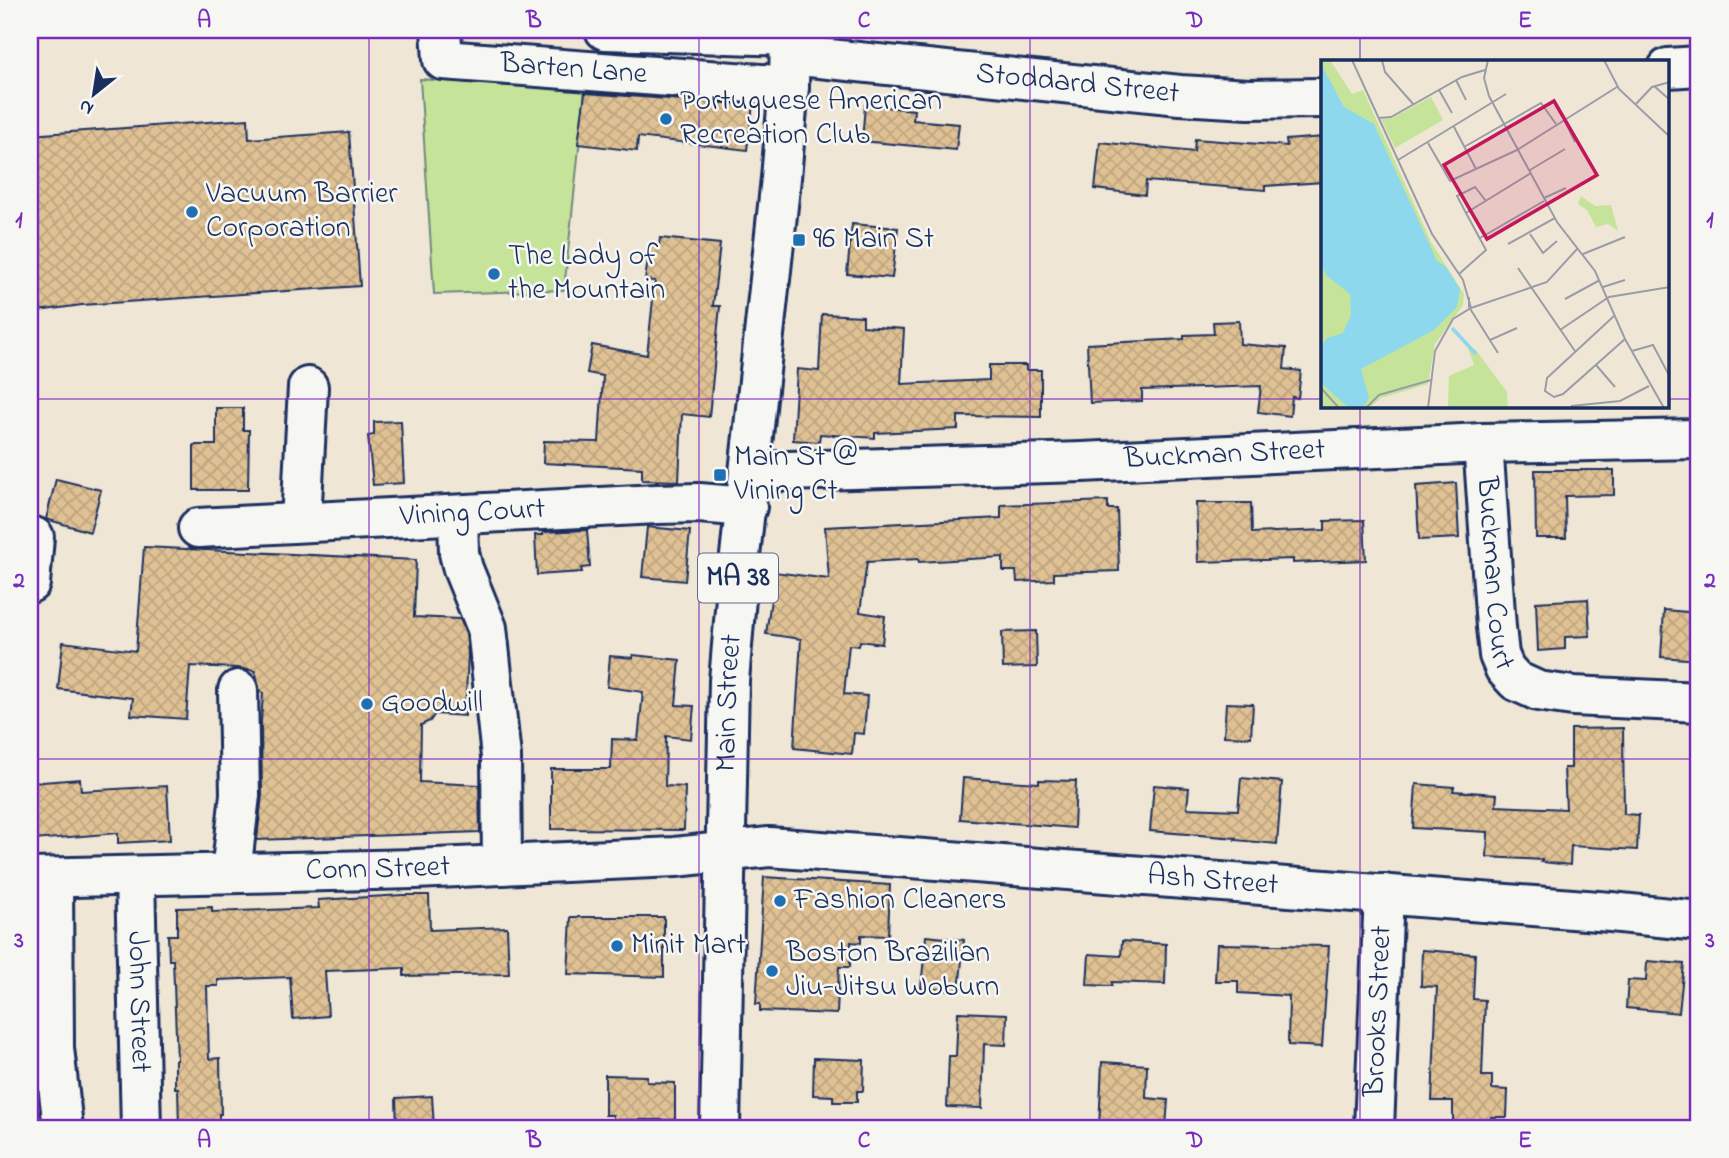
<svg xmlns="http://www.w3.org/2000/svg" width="1729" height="1158" font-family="'Indie Flower',sans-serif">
<defs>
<pattern id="building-cross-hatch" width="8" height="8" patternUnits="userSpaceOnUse" patternTransform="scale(1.75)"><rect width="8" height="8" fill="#dfc193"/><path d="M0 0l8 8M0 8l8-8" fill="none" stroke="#bfa681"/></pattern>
</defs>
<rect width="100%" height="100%" fill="#efe6d6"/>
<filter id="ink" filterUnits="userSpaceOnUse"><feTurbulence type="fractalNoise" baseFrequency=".0143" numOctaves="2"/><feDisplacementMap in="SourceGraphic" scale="14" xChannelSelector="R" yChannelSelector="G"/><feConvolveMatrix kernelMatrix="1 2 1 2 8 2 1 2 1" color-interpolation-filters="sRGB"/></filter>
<g filter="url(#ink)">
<path fill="#c6e39a" stroke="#70897c" stroke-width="2" d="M420,79L585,91L564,290L434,294Z"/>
<path fill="url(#building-cross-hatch)" stroke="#1b2f5e" stroke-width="2" d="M585,93L753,105L747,150L638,137L637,151L578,144Z
M865,105L914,110L913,120L959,124L956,150L862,141Z
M248,119L249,139L349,132L360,286L82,305L30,312V135Z
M1323,137V182L1265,186V190L1146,181L1145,195L1095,189L1100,142L1194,152L1195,139L1287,146L1286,140Z
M852,224L898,228L892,278L847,274Z
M660,238L720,244L713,306H720L709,417L682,414L679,481L642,480V468L543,463L544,441L599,442L603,376L587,373L592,345L647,355L655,281L645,280L650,245L659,246Z
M822,314L863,316V326L904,329L901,384L989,380V365H1026V370H1041V417L958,416V429L875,433V438L820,434L819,442L793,440L797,369L819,371Z
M1239,321L1240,344L1286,348L1284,369L1301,371L1298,398L1292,397L1290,416L1258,412L1261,386L1142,390V401L1090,403L1087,344L1184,339V335L1214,334L1213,322Z
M216,408H243V430H249L248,490H194V445H216Z
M401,421L404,483L373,485L368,436L374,435V422Z
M1535,470H1614V495L1565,496L1566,538H1536Z
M56,479L101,490L90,532L46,519Z
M1456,483L1459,538L1419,540L1416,486Z
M1108,501V509H1117L1119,571L1054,573V580L1017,582L1016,571H1003V557L919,562L918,559L867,562L860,612L885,616L882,644L860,641L859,646L849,645L844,694L867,696L864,734L854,733L852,754L794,748L801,639L766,634L775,572L829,579L825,527L1001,518V505Z
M1196,503H1251L1252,533L1325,530V521L1364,520L1366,560L1293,563V559L1198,562Z
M647,527L690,531L685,581L642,577Z
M587,530L590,567L581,568L582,572L537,575L535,535H543V532Z
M144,547L416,560L414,617L460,619L466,633L468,654L465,716L435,714L430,721L421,725L420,782L479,785L480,832L257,840L262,795L261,722L263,693L260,692L255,671L238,668L190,666L186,719L131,715L133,698L58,689L63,642L136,651Z
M1588,599L1590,636L1565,637V649L1538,651L1536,602Z
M1664,610L1699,613V660L1661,657Z
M1036,631L1037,667L1003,668L1002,632Z
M633,655L680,660L676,705L694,706L691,739L666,736L665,786L685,787L684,830L551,829V769H611L612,739L638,740L643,692L607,687L610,656L633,658Z
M1226,703L1253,704L1251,737L1224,736Z
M1623,728L1624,814L1639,815L1637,850L1571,846L1570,865L1541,862L1542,860L1487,857L1488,832L1413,828L1416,784L1454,787L1453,791L1497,794L1496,806L1566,809L1564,768H1571V729Z
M963,778L1039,783V780L1076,781L1074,828L960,819Z
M1241,778L1282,782L1277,844L1235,840L1236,838L1150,831L1154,785L1189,788L1187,808L1238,810Z
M80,779L81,791L167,786L170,840L118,843V833L34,840L30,783Z
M764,877L890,885L888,936L861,935V943L851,942L850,967H839L837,1014L760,1011V1004H756Z
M403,895H429L430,930L507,927L509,974L404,976V968L325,971L328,1016L293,1019L290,977L218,980V986H207L209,1059L220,1058L221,1114H219V1128H179L178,1088H175V1060H177L173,960H169L168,935H177V908L212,907V912L319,908L318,900Z
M571,917H664V977L568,974Z
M926,936L964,940L959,991L921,988Z
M1122,941L1166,944L1165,984L1112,982V986L1087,985L1089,954L1121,956Z
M1217,944L1329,946L1322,1047L1288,1045L1289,996L1238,993V981H1215Z
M1422,950L1475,954L1473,999L1485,1000L1482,1076H1492V1089L1508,1090L1507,1117H1491V1128H1453V1101H1432L1437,987L1421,986Z
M1647,961L1684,964L1679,1013L1626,1008L1628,980L1646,981Z
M958,1012L1007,1014L1006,1045L984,1044L982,1108L947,1107L949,1056H956Z
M814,1058L864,1060L863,1091H857V1102H833V1096L813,1095Z
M1102,1062L1147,1065L1146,1098L1168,1100L1166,1128H1099Z
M605,1075L647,1076V1082L675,1083V1120H613V1115H605Z
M432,1096L434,1128H397L396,1098Z"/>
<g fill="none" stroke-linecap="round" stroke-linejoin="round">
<defs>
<g id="minor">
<path id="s1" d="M441,30L443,60L789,86"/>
<path d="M605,30L790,36"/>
<path id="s2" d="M790,55L1180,95L1249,99L1323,98"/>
<path d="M1668,68L1699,66"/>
<path id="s3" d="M1483,443L1496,627L1499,655L1505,669L1516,681L1538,691L1573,696L1699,702"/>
<path id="s4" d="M751,472L1082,462L1483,443L1699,439"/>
<path d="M458,515L459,553L463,569L487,628L501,757L502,865"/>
<path d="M301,522L308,387"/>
<path id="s5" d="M198,528L657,504L699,503L747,507"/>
<path d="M30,583L34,537"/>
<path d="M231,873L240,795L238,690"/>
<path id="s6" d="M135,876L141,1128"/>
<path id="s7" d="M30,878L415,869L675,857L769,847L1611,912L1699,921"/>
<path d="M53,878L54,1048L63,1128"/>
<path id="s8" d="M1374,1128L1384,894"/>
</g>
<g id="major">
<path id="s9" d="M720,1128L729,681L738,574L781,178L789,86L790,30"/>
</g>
</defs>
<use href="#minor" stroke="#1b2f5e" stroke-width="44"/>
<use href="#major" stroke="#1b2f5e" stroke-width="44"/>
<use href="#minor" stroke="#f6f6f2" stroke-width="38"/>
<use href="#major" stroke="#f6f6f2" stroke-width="38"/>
</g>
</g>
<path fill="none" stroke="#7b2cbf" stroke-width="2" stroke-opacity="0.55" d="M369,30V1128M699,30V1128M1030,30V1128M1360,30V61M30,399H1323M1668,399H1699M1360,406V1128M30,759H1699"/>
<g fill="#1f6fb2" stroke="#f6f6f2" stroke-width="2.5">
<circle cx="666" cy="119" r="7"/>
<circle cx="192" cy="212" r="7"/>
<rect x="792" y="233" width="14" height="14" rx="3.5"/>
<circle cx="494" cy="274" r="7"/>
<rect x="713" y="468" width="14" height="14" rx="3.5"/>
<circle cx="367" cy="704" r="7"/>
<circle cx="780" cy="901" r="7"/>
<circle cx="617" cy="946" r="7"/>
<circle cx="772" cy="971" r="7"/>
</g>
<g text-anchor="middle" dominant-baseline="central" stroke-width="5" stroke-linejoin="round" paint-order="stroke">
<rect fill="#f6f6f2" stroke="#5d6b8a" stroke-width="2" x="698" y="553.5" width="80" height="49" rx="5"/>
<g font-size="28" font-weight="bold" fill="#1b2f5e">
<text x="738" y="578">MA 38</text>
</g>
<g font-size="30" fill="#1b2f5e" stroke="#f6f6f2">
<text stroke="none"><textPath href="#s1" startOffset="161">Barten Lane</textPath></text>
<text stroke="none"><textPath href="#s2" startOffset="289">Stoddard Street</textPath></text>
<text stroke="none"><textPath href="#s4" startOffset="474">Buckman Street</textPath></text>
<text stroke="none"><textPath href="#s5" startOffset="275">Vining Court</textPath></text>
<text stroke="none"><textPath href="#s3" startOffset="131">Buckman Court</textPath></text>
<text stroke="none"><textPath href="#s9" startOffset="425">Main Street</textPath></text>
<text stroke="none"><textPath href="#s7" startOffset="348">Conn Street</textPath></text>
<text stroke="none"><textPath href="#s7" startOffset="1185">Ash Street</textPath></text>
<text stroke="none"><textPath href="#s6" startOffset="126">John Street</textPath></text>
<text stroke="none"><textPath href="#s8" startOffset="117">Brooks Street</textPath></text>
</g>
<g font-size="30" fill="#1b2f5e" stroke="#f6f6f2" text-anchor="start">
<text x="680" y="102">Portuguese American<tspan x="680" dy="34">Recreation Club</tspan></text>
<text x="206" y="195">Vacuum Barrier<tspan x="206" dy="34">Corporation</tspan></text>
<text x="813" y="240">96 Main St</text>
<text x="508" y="257">The Lady of<tspan x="508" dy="34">the Mountain</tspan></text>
<text x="734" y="458">Main St @<tspan x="734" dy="34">Vining Ct</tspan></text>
<text x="381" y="704">Goodwill</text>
<text x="794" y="901">Fashion Cleaners</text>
<text x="631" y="946">Minit Mart</text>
<text x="786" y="954">Boston Brazilian<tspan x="786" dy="34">Jiu-Jitsu Woburn</tspan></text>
</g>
</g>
<g transform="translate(1321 60)">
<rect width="348" height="348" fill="#efe6d6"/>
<path d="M260,136L274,146L290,145L297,171L287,164L275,167L266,150L257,144Z" fill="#c6e39a"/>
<path d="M0,0H9L31,34L42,30L110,182L143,234L142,245L114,284L107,324L60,338L48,348H0ZM110,37L122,60L74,88L60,59L71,58ZM147,288L154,289L186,332L187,348H127L128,316L153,305Z" fill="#c6e39a"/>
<path d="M0,4L23,47L53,64L116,201L125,207L139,229L136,247L113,270L40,309L48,338L42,348H28L0,323V287L6,278L22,273L30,255L29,234L6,216L0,204Z" fill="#8dd8ed"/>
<path fill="none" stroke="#8dd8ed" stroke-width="3.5" d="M131,268L155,294"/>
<path fill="none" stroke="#9a9da6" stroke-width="2" d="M31,0L111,174L142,220L150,248M61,0L64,12L93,45M167,0L163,18L168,36L236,162L274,211L304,279L343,348M283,0L298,29L349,77M135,20L145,40M333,26L349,40M118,30L131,53M314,45L331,27L349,22M57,58L70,57L141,17L164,10M243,59L254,82M133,67L155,109M107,83L129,121L196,90L296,27M143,87L220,43L235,64M77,100L185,34M209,110L244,89M223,138L245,128M145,153L136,136L154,127L165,141M209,174L222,193L236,181M159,178L223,141M187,184L234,158M262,194L304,177M197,208L254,291M138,214L165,190L145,153L210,113M282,227L304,220M148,237V247L177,293M244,239L279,220M293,256L226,318L224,331L233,337L242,334L304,279M239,270L288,237L349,227M169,280L196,268M311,291L332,285L349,317M275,305L294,327M0,328L18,348M250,346L299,341L328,326M45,348L58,335L110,320M107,348L114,291L132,259L150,248L226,222L256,189"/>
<path fill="#c2185b" fill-opacity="0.15" stroke="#c2185b" stroke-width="3.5" d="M233,41L276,115L166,179L123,105Z"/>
<rect width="348" height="348" fill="none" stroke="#1b2f5e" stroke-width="3.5"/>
</g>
<rect width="1729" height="1158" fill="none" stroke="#f6f6f2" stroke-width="77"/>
<g transform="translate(94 94) rotate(210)" stroke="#f6f6f2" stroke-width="5" paint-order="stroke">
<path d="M0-5L12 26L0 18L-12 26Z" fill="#1b2f5e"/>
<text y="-10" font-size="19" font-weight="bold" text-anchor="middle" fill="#1b2f5e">N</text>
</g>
<rect x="38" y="38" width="1652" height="1082" fill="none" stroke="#7b2cbf" stroke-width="2.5"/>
<g font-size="23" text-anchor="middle" font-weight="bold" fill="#7b2cbf">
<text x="204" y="27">A</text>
<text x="534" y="27">B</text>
<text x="864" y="27">C</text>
<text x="1195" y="27">D</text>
<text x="1525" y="27">E</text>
<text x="19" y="227">1</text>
<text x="1710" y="227">1</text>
<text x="19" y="587">2</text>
<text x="1710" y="587">2</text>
<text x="19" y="947">3</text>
<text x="1710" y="947">3</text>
<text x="204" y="1147">A</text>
<text x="534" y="1147">B</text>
<text x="864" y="1147">C</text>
<text x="1195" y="1147">D</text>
<text x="1525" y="1147">E</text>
</g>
</svg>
